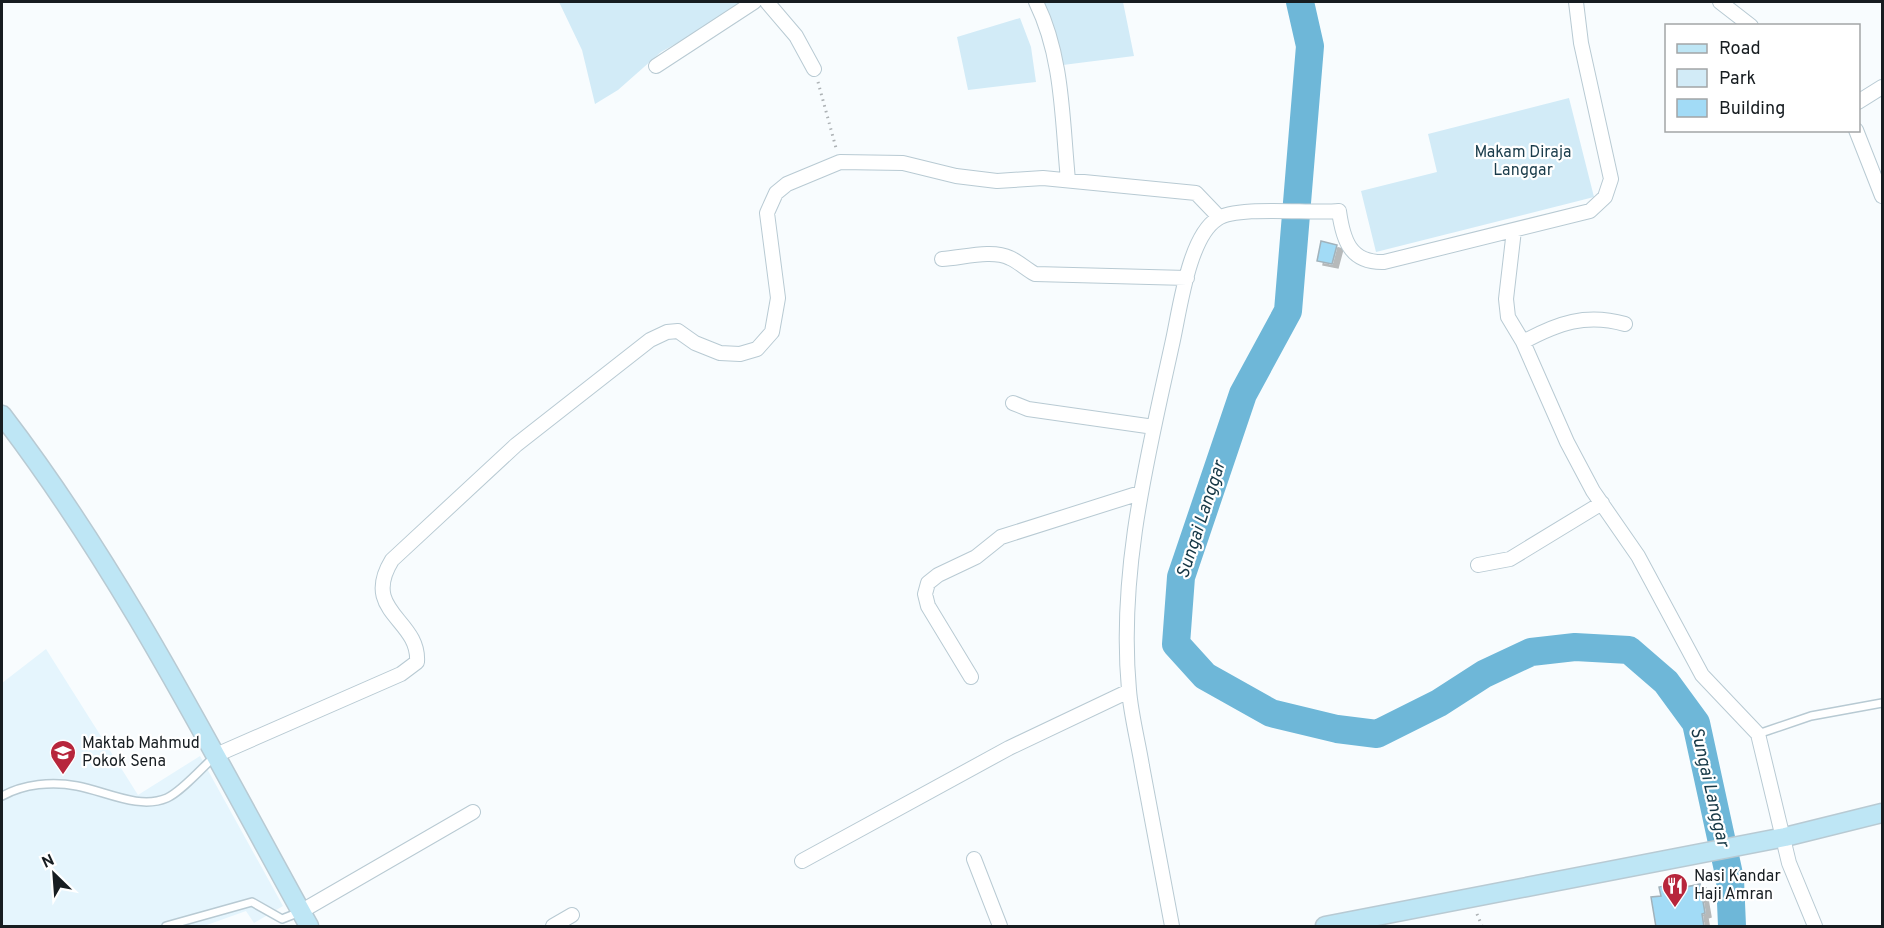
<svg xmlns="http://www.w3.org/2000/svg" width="1884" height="928" font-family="Overpass,sans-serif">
<defs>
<filter id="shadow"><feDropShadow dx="6" dy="4" stdDeviation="0" flood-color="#0004"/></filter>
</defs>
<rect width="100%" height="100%" fill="#f8fcfe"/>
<path fill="#e5f5fd" d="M46,649L138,795L200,756L283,906L254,923L246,911L204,926H2V683Z"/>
<path fill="#d2ebf7" d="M559,2H748L749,3L661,52L618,90L595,104L582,50Z
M1033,2H1123L1134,56L1055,66Z
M1020,18L1031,47L1036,82L968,90L957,37Z
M1569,98L1594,197L1376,252L1361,191L1437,172L1428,134Z"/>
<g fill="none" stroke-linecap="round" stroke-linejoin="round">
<path stroke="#6eb7d8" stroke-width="28" d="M1300,2L1310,46L1288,311L1243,394L1181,577L1176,644L1205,676L1271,713L1337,729L1377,734L1439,703L1484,674L1531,652L1575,647L1629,650L1666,682L1696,723L1730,879L1732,926"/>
</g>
<path fill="#a2dbf6" stroke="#a1b2bb" stroke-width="1.5" filter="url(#shadow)" d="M1321,241L1337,245L1332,264L1317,261Z
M1685,882L1686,887L1700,884L1705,913L1702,914L1704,927H1656L1651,897L1661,896L1659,887Z"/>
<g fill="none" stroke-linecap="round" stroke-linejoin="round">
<defs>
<path id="lane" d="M1758,734L1811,716L1882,703
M2,796C24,784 52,781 77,786C105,791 139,810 167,798C181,792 203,767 215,756
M166,926L252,902L282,919L300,912"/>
<path id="street" d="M767,2L796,36L814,69
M1036,2C1063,57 1062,119 1068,180
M1720,2L1751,26
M656,66L754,2
M1858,102L1882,87
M1856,130L1882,196
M1514,230L1506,299L1508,317L1523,342L1567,442L1593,491L1638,556L1702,675L1758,734L1789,863L1815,926
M942,259C962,258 992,249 1010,258C1019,262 1026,269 1035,274L1187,278
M1523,342C1558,323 1586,313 1625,324
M1013,403L1028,409L1154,427
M1478,565L1510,559L1602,503
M971,677L928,606L925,594L928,583L938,575L976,557L1001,537L1140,493
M216,755L401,674L417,662C420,619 360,612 392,560L516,445L650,340L667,332L678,331L695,343L720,353L740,354L757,349L772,332L778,298L767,213L776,193L787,184L840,162L903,163L956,176L997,181L1043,178L1196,193L1219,217
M974,859L1000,926
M802,861L1009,748L1129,691
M300,912L473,812
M553,926L572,915
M1172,926C1162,873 1152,819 1142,766C1138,741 1131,715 1129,690C1118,571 1148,455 1173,340C1180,308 1189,237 1217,219C1237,205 1311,214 1339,211C1343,240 1350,263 1384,262L1590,211L1605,197L1611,179L1581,43L1576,2"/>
<path id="secondary" d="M2,415C123,573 213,753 309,926
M1325,926L1785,837L1882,813"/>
</defs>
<use href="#lane" stroke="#b8cad3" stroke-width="10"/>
<use href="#street" stroke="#b8cad3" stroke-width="16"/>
<use href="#secondary" stroke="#b8cad3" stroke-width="21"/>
<path stroke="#acb1b4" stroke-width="3" stroke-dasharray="1.5 4.5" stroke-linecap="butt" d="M818,82L836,148
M1477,914L1482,926"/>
<use href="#lane" stroke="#fff" stroke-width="7"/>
<use href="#street" stroke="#fff" stroke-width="14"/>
<use href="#secondary" stroke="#bee6f5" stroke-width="18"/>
</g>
<defs>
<symbol id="school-pin" viewBox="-11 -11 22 30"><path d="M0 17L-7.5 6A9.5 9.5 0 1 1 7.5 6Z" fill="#b7263c" stroke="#fff"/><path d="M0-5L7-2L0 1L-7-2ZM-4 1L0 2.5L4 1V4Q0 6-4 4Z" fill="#fff"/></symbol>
<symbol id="restaurant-pin" viewBox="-11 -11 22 30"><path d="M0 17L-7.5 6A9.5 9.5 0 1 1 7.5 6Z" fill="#b7263c" stroke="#fff"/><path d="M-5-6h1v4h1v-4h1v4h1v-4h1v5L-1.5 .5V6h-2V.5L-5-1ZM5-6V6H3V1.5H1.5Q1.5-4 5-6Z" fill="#fff"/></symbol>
</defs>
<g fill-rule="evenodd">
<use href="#school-pin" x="48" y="738" width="30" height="40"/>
<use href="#restaurant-pin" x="1660" y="871" width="30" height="40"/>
</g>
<g text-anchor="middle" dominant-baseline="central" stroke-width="4.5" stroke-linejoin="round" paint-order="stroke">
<g font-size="16" fill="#1a3c4b" stroke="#fff">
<text x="1523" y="153">Makam Diraja<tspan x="1523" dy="18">Langgar</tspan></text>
</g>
<g font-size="16" fill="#171d21" stroke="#fff" text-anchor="start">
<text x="82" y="744">Maktab Mahmud<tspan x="82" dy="18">Pokok Sena</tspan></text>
<text x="1694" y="877">Nasi Kandar<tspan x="1694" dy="18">Haji Amran</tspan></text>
</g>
<g font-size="18" font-style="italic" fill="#163846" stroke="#fff">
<text transform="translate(1202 520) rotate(-72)">Sungai Langgar</text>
<text transform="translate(1709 787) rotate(77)">Sungai Langgar</text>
</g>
</g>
<rect width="1884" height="928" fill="none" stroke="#171d21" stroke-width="6"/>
<rect x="1665" y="24" width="195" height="108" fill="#ffffff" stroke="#a2a5a6" stroke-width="1.5"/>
<rect x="1677" y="44" width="30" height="9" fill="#bee6f5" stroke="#a2a5a6" stroke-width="1.5"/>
<text x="1719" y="54" font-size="18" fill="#171d21">Road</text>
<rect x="1677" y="69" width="30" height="18" fill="#d2ebf7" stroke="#a2a5a6" stroke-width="1.5"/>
<text x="1719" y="84" font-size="18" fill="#171d21">Park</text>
<rect x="1677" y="99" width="30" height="18" fill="#a2dbf6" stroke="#a2a5a6" stroke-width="1.5"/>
<text x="1719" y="114" font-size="18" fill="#171d21">Building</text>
<g transform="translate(54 874) rotate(335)" stroke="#ffffff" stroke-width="4.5" paint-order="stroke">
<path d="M0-4.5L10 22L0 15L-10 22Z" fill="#171d21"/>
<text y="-9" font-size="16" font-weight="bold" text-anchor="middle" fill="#171d21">N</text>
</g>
</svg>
